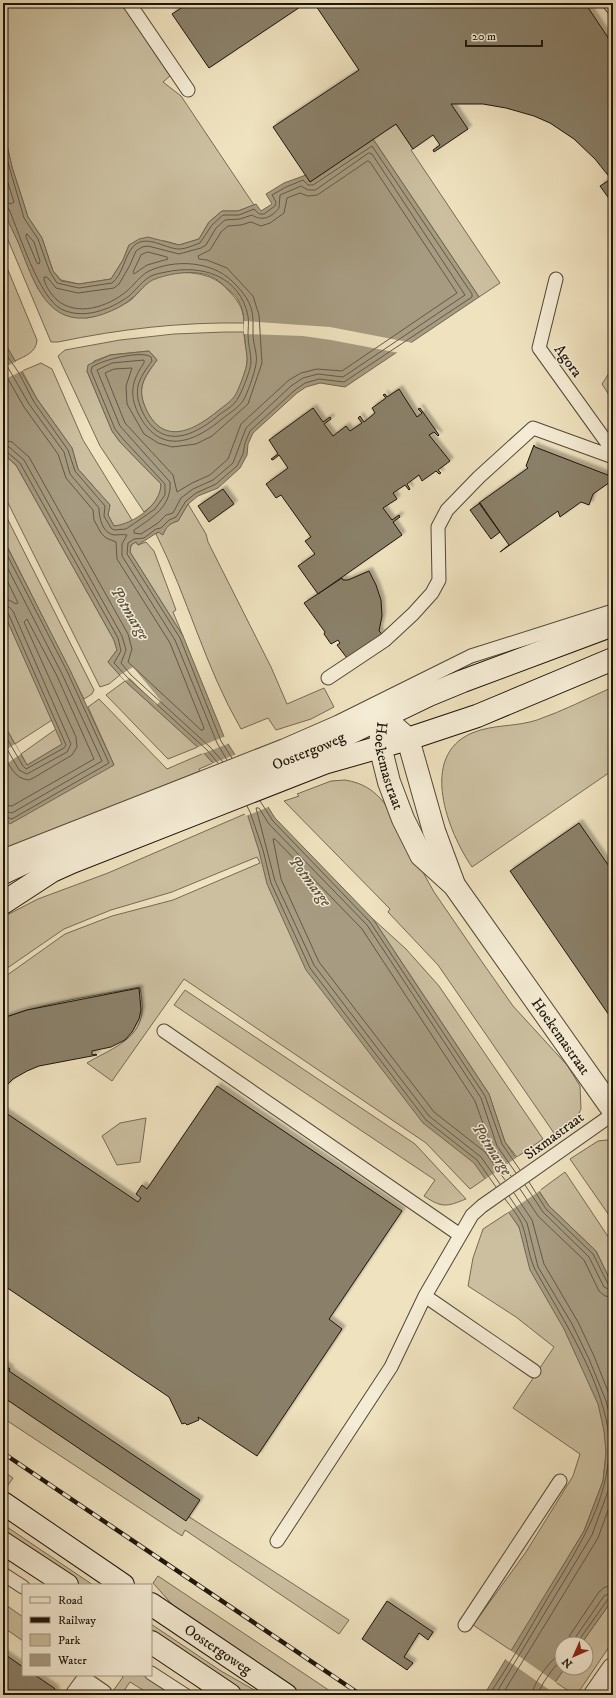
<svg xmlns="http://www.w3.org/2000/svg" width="616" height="1698" font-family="'IM FELL DW Pica',serif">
<defs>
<filter id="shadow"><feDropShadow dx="3.5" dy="-3.5" stdDeviation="1" flood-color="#0004"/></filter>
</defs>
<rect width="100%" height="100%" fill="#efe2bf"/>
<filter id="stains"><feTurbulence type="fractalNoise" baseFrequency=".005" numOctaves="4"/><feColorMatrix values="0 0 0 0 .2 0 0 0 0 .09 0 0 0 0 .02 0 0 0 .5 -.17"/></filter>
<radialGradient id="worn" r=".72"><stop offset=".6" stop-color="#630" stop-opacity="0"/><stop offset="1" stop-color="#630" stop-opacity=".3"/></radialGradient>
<path fill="#cbbfa0" stroke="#746a56" d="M3,3H121L170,76L163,82L181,96L254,205L238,211H222L209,222L199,239L179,245L165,241L129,245L123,260L111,279L79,284L61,280L53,271L42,238L28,217L12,167L3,128Z
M396,124L413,149L411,150L500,283L479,297L373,139Z
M3,206L38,289L86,318C101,315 118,309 131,300C138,294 145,283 153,279C175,269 208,270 225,287C236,298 244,307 244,323C181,322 120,329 58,342H51L3,228Z
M3,258L37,340C36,353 25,356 15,361L3,340Z
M225,332H244C244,342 248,353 247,362C247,369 238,392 235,397C231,402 223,407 218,411C194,431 165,447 146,410C136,388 144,378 157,360L149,351L110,355L94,361L87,371L112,431L120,442L161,484C161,498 154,504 144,512L100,446L58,356L65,350L120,340L174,334Z
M41,363L52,369L83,440L132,520L125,525L114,526L108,515L110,505L78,469L72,448L37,399L22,371Z
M613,367V401L602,384Z
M3,454L16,465L114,640L117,650L108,662L120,675L109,684L100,687L3,493Z
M188,504L206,534L208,542L271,667L287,704L324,688L334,707L311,719L276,730L268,718L241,729C205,667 188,598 156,534C161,530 172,522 178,521Z
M3,510L94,690L92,694L84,699L3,538Z
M136,542L138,545L146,542L154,551L176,610L173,612L183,636L130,552L131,545Z
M3,611L52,720L15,744L3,723Z
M125,681L198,747L168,759L106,695Z
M613,687V770L472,867C448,832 418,756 472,733C494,724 516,727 537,720C563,711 588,698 613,687Z
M99,699L167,769L204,753L213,763L199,769L200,771L3,850V810L114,765L88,707Z
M56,729L63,744L27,765L21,754Z
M345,780C363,783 374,790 385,804L434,892L480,959L513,1006L567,1065L580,1086L581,1109L575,1121L556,1136L438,965L388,912L390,909L284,801L299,796L297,794L331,781Z
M247,813L486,1178L470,1189L426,1143L184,979L112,1081L87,1063C108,1050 139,1041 142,1012C143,1004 141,995 140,987C94,996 47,1002 3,1018V978L65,934L112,916L173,900L260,863L257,857L172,892L111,910L64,929L3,971V917L38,899L108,873Z
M373,919L406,949L439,986L543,1139L517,1157L505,1142L489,1094Z
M185,990L415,1144L466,1199C446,1207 442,1208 424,1196L435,1180L174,1005Z
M146,1118L140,1162L117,1165L102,1136L120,1123Z
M607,1140L613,1141V1221L570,1159L598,1141Z
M565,1172L613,1244V1286L596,1251L549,1206L539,1191Z
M509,1212L519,1227L604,1392L606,1453L603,1481L584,1531L512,1651L473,1625L526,1552L573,1476L580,1454L513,1408L554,1347L516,1317L468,1286L473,1258L483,1229Z
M3,1391L191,1518L349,1620L339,1634L185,1530L182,1536L3,1418Z
M3,1471L13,1478L3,1492Z
M7,1527L93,1585H80L3,1533Z
M158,1576L336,1695H299L185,1619L153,1583Z
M613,1599V1641L580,1690L572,1693L555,1682L565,1668H586V1644H581Z
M3,1603L23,1617V1641L3,1627Z
M151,1624L221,1671L263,1695H242L151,1633Z
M121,1675H144L174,1695H151L130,1682L121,1695L113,1691L123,1677Z"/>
<path fill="#a79c82" stroke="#6f6652" d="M3,128L12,167L28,217L42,238L53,271L61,281L79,284L111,279L123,260L129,245L139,239L148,237L179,245L199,239L209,222L222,211H238L256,204L261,211L272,204L266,194L284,183L306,175L310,182L373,139L479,297L345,387L320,383L306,387L297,393L253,433L248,444L247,455L240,468L218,488L198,496L188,504L178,521C170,523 166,527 163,535L158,532L138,545L136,542L131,545L130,552L183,636L225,739L275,818L373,919L489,1094L505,1142L549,1206L596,1251L613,1286V1599L581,1644H562V1668H565L546,1695H484L584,1531L603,1481L606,1453L604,1431L598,1404L564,1329L530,1270L519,1227L474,1163L423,1123L306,970L267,884L259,851L247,813L213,763L204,753L125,681L108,662L117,650L114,640L16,465L3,454V340L37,399L72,448L78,469L110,505L108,515L114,526C133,524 161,505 161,484L120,442L112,431L87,371L88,365L110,355L149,351L157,360C143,379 136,388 147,411C165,447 196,429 219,410C224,406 230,402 234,397C238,392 246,370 247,363C248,356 245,347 245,340C243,327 246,312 238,300C235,294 227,289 222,284C206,267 174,272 155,279C146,282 139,293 132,298C121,308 100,317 86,318C43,322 31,273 18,242C13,231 5,217 3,205C2,198 3,189 3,181C3,164 3,146 3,128Z
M3,539L70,670L114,765L10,824L3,818V723L27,765L62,744L3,611Z"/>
<path fill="#efe2bf" d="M244,321L330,327L413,343L399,353L331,340L303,336L244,334Z
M17,361L24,370L3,380V368Z
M133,667L161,701L156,705L130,678L125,681L120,675Z
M226,736L230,743L202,754L196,748Z
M15,744L21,754L3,766V752Z
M237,754L271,806L246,816L211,764Z
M519,1156L541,1190L507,1213L484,1180Z
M510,1650L557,1683L551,1691L505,1659Z"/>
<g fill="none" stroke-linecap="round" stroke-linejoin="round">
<path stroke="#625846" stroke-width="1" d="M3,145L24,218L38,239L50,272L57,283L79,288L112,283C123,274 124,258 132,248C144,232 165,249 179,249C186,249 194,245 200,243L212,225L223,215H239L254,209L259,214H264L275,206L276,202L272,195L286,187L303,180L308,185H313L372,146L472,294V297L344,382L319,379L305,383L295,390L250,431L245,443L243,454L237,466L216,484L196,493L186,501L176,517L169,520L161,528L156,529L144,538L134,539L128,543L127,554L180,638L221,741L232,758
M369,153L372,154L465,295L343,377L318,374L303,378L291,386L246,428L233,463L213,480L193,489L181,498L173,513L166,515L158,523L141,534L134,533V530C152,518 172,506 170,482L120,426L97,370L112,363L144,360V363C132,380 129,394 138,413C159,455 192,444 222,419C228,414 238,408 243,401C248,392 254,375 256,364C258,355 253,344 253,334C253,329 253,324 253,319C252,302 243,292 232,281C211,261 175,259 149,271C141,275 134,285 127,291C108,307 77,317 57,300C51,294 44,285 44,277H47L56,288L78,293L114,288L119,284L130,265L136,251L142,247L148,246L179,254L201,248L206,245L216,228L225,220L240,219L252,215C262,222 272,217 279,208L280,195L301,186L308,190H315Z
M368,161L370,162L457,293L342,371L317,369L301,373L289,380L241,424L228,459L210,475L192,483L177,492L173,475L125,423L105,373L114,369L132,368L126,386L127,404L144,434L158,443L172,447L196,444L212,436L248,404L262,363L259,315L253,296L227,268L207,260L199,259L198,256L210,250L221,232L228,226L241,225L251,222L261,226L270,223L284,213L287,198L300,193L308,196L317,195Z
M3,167L14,202L11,204L3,201
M3,206L9,209C19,233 39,297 61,309C83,320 110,310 129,296C136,290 143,280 151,276C155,274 161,273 166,272C202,264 240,276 248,316C249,322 248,329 248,335C248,344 251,353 251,362C251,369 242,392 238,398C235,405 226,410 220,414C195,436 162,451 143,413C132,390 138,380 152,361L151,357C141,350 102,360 92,367L91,371L115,429L123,439L165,484V495L155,509L126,529L114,530L111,528L104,516L105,506L75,471L68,450L34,402L19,373L3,350
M27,234L34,242L40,261L39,264L37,263L26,237Z
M148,252L167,257L168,259L147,265L134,274L133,272L141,255Z
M3,359L29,404L64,452L70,474L99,508C99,517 102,533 114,535C118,535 123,534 127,535L122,544V556L175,640L217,743L227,760
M3,370L24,407L58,454L66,478L93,510L94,520L101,533L106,538L116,542L117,559L170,643L204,728L203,730H201L128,662L132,649L128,634L29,457L12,442L3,440
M3,446L9,447L24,460L122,636L126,650L121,663L131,675L210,747L223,762
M3,451L7,452L20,463L118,638L121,651L114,663L128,678L207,750L218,763
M3,547L67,671L109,763L12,819L3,816
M3,559L62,674L102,761L12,813L3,811
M3,572L18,603L16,604L9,600L3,599
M3,606L9,607L13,611L71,744L67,752L27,774L19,770L3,742
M3,611L8,613L66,745L64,748L26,769L23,766L3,732
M3,754C10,765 14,779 29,780L35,777L72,755L77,747L76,737L24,622L27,619L57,676L94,759L12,806L3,805
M260,801L273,821L370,922L485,1096L502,1144L520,1170
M247,806L250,812L263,850L271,883L310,968L426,1120L477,1160L496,1187
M505,1180L485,1152L434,1112L319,962L281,879L273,839H275L362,929L475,1101L492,1149L511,1176
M529,1182L546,1209L593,1254L608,1284L613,1286
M500,1184L481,1157L429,1116L314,965L275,881L256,808H259L269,824L367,925L481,1098L497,1146L516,1173
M525,1185L543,1212L589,1257L604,1287L613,1291
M520,1189L538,1216L584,1260L599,1291L605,1296L613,1297
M514,1193L532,1220L544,1264L578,1322L594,1356L613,1404
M509,1196L527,1223L538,1267L572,1324L589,1359L606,1401L613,1428
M567,1644L570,1635L599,1592L605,1587L613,1586
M573,1644L575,1638L604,1596L613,1592
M578,1644L579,1640L608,1599L613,1597
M489,1695C510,1664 528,1632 547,1599C578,1548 616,1493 608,1429C599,1375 564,1321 537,1273C529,1260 528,1242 523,1227C520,1217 511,1207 505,1199
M495,1695L592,1535L611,1483L613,1470
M502,1695L598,1538L613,1496
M532,1695C532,1684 552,1657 562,1653
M538,1695C539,1687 555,1664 562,1660"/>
</g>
<path fill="#8a8069" stroke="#1c150b" filter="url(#shadow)" d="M189,3H306L209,68L172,14Z
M314,3H585L609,39L613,38L610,40L613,45V204L600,186L611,179L595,159L574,139L550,123L534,116L506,108L483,104H451L468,129L434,152L433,150L440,145L433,135L413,149L396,124L310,182L273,127L359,70Z
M399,389L417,417L422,413L418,409L420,408L439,435L438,436L434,432L429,435L450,461L438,470L441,473L439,474L436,471L422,481L419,475L407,484L410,489L409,490L405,485L393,493L397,499L383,508L392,520L399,515L400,517L393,522L402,535L318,594L298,566L315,554L305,541L311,537L281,495L276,498L266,484L288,468L279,455L273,460L271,459L278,454L269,440L313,408L323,422L330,417L331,419L324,424L333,436L346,426L350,431L362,423L358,418L360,416L364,422L375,413L372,408L386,398L383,395L385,394L387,397Z
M534,445L535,447L613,477V480L593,494L589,505L581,502L560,517L558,511L500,552L509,545L479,503L528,468L526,466Z
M223,489L234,504L209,522L198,506Z
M480,503L500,532L491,539L470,510Z
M369,571L376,585L381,600L382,616L379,631L382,634L347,658L337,645L340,643L338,640L331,644L324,634L325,632L304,603L342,578L343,580H348Z
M579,823L613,872V1021L510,871Z
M139,988L141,1010L139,1019L132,1032L125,1040L111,1047L92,1051V1055L96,1054L97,1055L39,1066L27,1071L13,1079L3,1089V1018L27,1010Z
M217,1086L402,1211L329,1319L342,1329L257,1456L198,1417L199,1420L187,1425L185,1423L182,1424L169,1397L3,1285V1111L138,1202L141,1198L136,1194L142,1185L147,1189Z
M3,1364L10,1369L9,1371L200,1500L186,1521L3,1397Z
M387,1601L433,1632L428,1640L419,1633L404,1657L413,1663L407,1670L362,1639Z
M3,1653L23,1667V1675H35L54,1688L56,1691L55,1695H3Z"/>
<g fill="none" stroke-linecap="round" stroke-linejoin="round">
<defs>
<path id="service" d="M129,3L188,90
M609,3L613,8
M556,279L539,348L613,451
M328,678L385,640L413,614L432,593L439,580L438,527L447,510L479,477L533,428L613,457
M3,856L283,746L338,722L471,656L613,611
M164,1031L460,1235
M425,1296L534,1371
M277,1541L391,1367L425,1296L472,1215L482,1206L613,1114
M3,1574L23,1587
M465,1625L560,1481
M151,1673L185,1695"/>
<g id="minor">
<path id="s1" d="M383,717L380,746L389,782L403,819L421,855L454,885L613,1110"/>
<path d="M383,717L408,739L434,831L453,882"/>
<path d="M77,1695L85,1684L101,1695"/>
<path d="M595,1695L613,1669"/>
</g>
<g id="secondary">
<path id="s2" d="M3,873L24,863L327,744L429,695L463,681L613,625"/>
<path d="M3,903L52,871L72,862L324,763L408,739L477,716L613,659"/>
<path d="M3,1503L123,1585"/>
<path d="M3,1543L67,1585"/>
<path id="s3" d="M151,1604L286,1695"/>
<path d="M151,1642L230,1695"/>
</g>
</defs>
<use href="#service" stroke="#514838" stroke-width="15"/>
<use href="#minor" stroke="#514838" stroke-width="24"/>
<use href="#secondary" stroke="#1c150b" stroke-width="24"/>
<use href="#service" stroke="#f5ecd5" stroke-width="13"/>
<use href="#minor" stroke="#f5ecd5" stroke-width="22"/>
<use href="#secondary" stroke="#f5ecd5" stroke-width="22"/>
<defs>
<path id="rail" d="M3,1453L361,1695"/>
</defs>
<use href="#rail" stroke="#1c150b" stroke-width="4.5"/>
<use href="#rail" stroke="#f5ecd5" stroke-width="3" stroke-dasharray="9" stroke-linecap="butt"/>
</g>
<g text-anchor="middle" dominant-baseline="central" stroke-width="3" stroke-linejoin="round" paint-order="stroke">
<g font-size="15" fill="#1c150b" stroke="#f5ecd5">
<text transform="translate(568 361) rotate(54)">Agora</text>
<text stroke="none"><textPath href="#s2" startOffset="329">Oostergoweg</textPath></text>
<text stroke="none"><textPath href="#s1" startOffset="50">Hoekemastraat</textPath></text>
<text stroke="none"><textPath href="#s1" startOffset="376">Hoekemastraat</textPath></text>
<text transform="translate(554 1136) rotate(-36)">Sixmastraat</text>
<text stroke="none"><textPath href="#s3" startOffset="81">Oostergoweg</textPath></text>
</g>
<g font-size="16" font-style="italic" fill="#5b5241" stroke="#f5ecd5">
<text transform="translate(130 613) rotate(59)">Potmarge</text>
<text transform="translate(310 881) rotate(53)">Potmarge</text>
<text transform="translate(492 1149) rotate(57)">Potmarge</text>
</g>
</g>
<rect width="616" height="1698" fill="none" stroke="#efe2bf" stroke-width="16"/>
<rect x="4" y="4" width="608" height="1690" fill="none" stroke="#1c150b" stroke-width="2"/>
<rect x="8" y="8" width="600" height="1682" fill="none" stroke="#1c150b"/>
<rect x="22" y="1584" width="130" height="92" fill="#f5ecd5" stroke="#9e9684"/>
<rect x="30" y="1597" width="20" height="6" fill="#f5ecd5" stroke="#9e9684"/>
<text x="58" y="1604" font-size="12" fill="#1c150b">Road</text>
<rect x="30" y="1617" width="20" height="6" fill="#1c150b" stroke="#9e9684"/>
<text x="58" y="1624" font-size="12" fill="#1c150b">Railway</text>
<rect x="30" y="1634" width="20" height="12" fill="#cbbfa0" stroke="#9e9684"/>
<text x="58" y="1644" font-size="12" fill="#1c150b">Park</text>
<rect x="30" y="1654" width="20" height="12" fill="#a79c82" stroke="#9e9684"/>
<text x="58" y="1664" font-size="12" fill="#1c150b">Water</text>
<g transform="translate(574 1656) rotate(225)"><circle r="19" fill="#f5ecd5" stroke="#9e9684"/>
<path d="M0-3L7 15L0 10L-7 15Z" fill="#8f2418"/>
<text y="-6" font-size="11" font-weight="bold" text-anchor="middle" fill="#1c150b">N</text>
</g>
<path d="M466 40v6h76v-6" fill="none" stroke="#1c150b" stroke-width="2"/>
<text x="472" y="40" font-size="12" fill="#1c150b" stroke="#f5ecd5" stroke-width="3" paint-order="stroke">20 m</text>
<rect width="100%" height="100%" filter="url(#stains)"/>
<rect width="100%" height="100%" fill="url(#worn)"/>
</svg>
